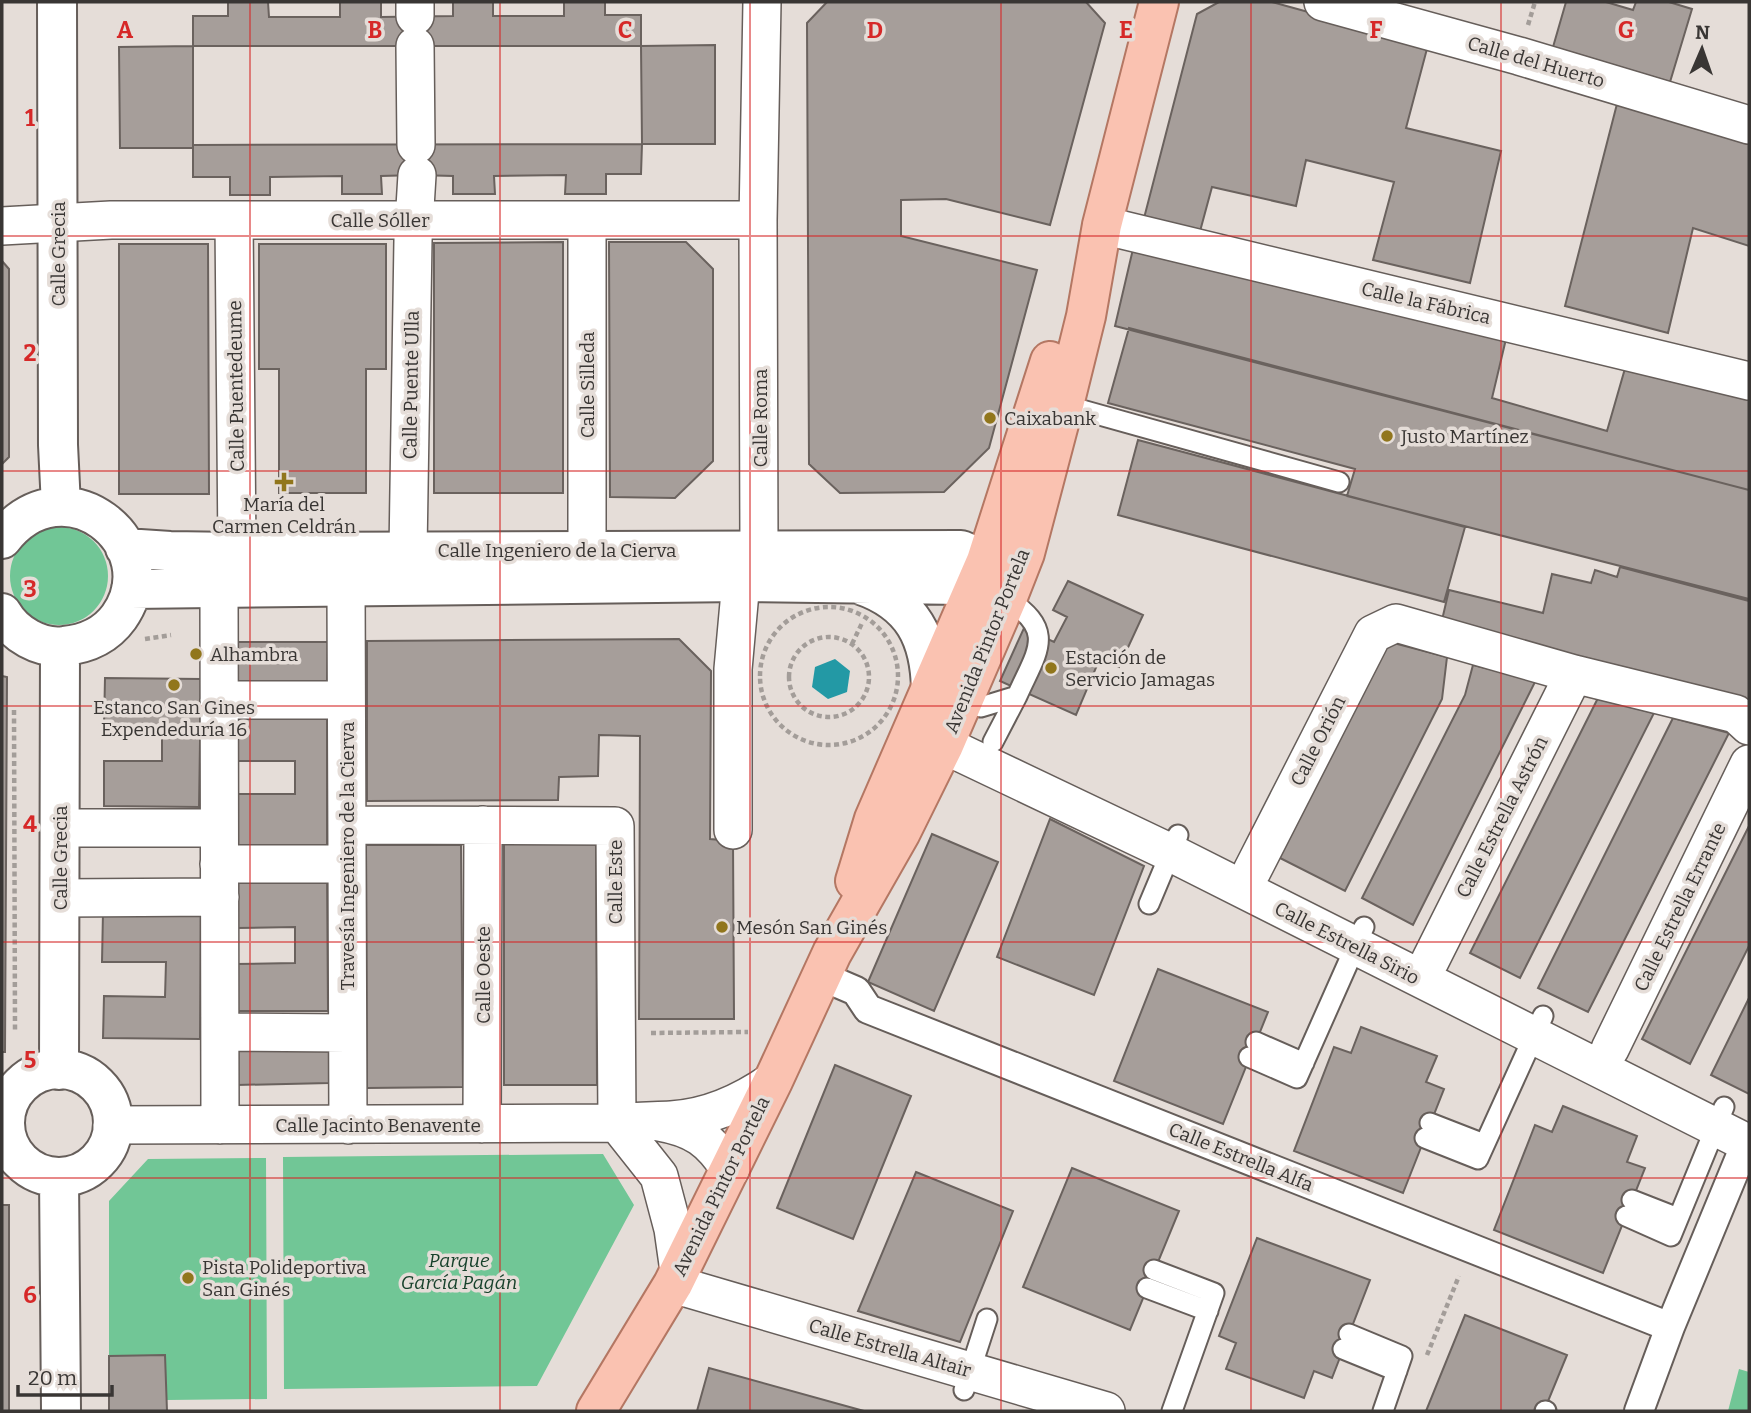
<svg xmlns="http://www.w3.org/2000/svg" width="1751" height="1413" font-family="Bitter,serif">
<rect width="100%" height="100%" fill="#e5ddd8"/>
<path fill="#71c696" d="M10 576a49 49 0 1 1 98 0a49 49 0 1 1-98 0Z
M603,1154L634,1205L537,1386L284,1389L283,1157Z
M266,1158L267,1399L167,1400L165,1355L109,1356V1201L148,1159Z
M1739,1369L1749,1372V1411H1728Z"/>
<path fill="#2399a5" d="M835,659L850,671L847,692L828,699L812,687L815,667Z"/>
<path fill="#a69e9a" stroke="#6a625e" stroke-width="2" d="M228,2H268L269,17H340V2H381V17L453,16V2H493V16H564V2H605V15H641V46H193V16H228Z
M827,2H1086L1105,23L1050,225L946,199L901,200V236L1037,270L989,448L944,492L840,493L809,464L807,23Z
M1219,2H1272L1428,45L1406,128L1501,151L1470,283L1373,260L1394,182L1306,160L1296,206L1212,187L1199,235L1143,222L1197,14Z
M1566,2H1606L1633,10L1636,2H1669L1692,9L1670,82L1553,47Z
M715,45V144H642L641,46Z
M193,46V148H120L119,47Z
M1618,100L1749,140V246L1693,228L1668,333L1565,306Z
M642,144L641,174H606V194H565L566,175L494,176L495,194H453V176L417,175L381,176L382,194H342V176L270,177V195H230V177H193V145Z
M563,242V493H434V243Z
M609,242H686L713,269V461L675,498L610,497Z
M119,244H208L209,494H119Z
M259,244H386V369H366V493H279V369H259Z
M1133,249L1506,339L1492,398L1607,431L1626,365L1749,397V490L1115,326Z
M2,261L9,269V457L2,464Z
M1129,328L1749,490V599L1347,496L1355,469L1108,403Z
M1138,440L1465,527L1444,602L1118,515Z
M1620,567L1749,601V704L1442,620L1449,590L1543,613L1552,574L1591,583L1595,570L1617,577Z
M1068,581L1143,615L1119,667L1100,658L1076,715L1000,681L1024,628L1054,642L1067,617L1053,610Z
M679,639L711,671L710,839L733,841L734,1019H639L640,736L599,735L598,776L559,777L558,800L367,801V641Z
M1386,641L1447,657L1442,699L1345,891L1278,857Z
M236,642H328L327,682H235Z
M1473,665L1536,680L1413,925L1362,898L1465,695Z
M2,676L7,677L5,1052H2Z
M105,678L201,679L199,807L104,806V761H162V726H104Z
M1598,698L1654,713L1520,978L1470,953Z
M235,716H327V846H235L234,794H295V761H235Z
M1673,718L1729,733L1588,1012L1538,988Z
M1050,819L1144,866L1094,995L997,957Z
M1749,826V946L1690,1064L1642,1039Z
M932,834L998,862L934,1011L868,982Z
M504,844H596L597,1085H504Z
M366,845H461L463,1087L367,1088Z
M235,874H327L328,1011H235V964L295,963V927L236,928Z
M103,912L201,913L200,1039L103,1038L104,996L165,997L166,962H102Z
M1158,969L1268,1012L1223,1124L1114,1081Z
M1749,998V1094L1711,1075Z
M1361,1027L1437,1056L1426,1082L1444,1089L1403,1193L1294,1151L1334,1047L1351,1053Z
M237,1042H329V1083L237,1085Z
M835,1065L911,1096L853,1239L777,1208Z
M1563,1106L1637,1136L1627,1162L1645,1168L1603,1273L1494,1230L1535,1125L1552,1132Z
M1072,1168L1179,1211L1130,1330L1023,1287Z
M916,1172L1013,1211L960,1342L858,1311Z
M2,1205H9V1411H2Z
M1257,1238L1370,1280L1332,1378L1314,1371L1304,1398L1226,1369L1236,1343L1219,1336Z
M1465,1315L1567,1355L1544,1411H1426Z
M165,1355L167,1411H109V1356Z
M709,1368L864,1411H697Z"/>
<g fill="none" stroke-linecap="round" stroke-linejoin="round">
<defs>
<path id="service" d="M1064,405L1339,482
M963,701L981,707L1017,696C1037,651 1057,631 1007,599
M993,742L1017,696
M1149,904L1178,835
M1256,1042L1304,1063
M1249,1057L1297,1078L1364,927
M1430,1123L1484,1144
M1425,1138L1478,1159L1543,1016
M2,1156L12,1150
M1632,1200L1678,1218
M1626,1216L1671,1236L1724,1107
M1154,1270L1214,1293L1172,1411
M1147,1288L1208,1311
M1349,1334L1402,1356L1383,1411
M1343,1349L1397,1371
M964,1390L987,1319
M1545,1411H1546"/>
<path id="pedestrian" d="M821,976L856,991L868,1009L1670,1327
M1639,1411L1670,1327L1746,1143"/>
<path id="minor" d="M1323,2L1519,56L1749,125
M415,16V2
M415,46L416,145
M234,220L237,552
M587,220V551
M1102,225L1749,381
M2,226L111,220H758
M408,551L413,240L417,175
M346,587L348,1125
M219,588L220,1125
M219,700H346
M944,745L1171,853L1749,1144
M347,825L615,826L617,1123
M59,828H219
M733,830V669L739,603L741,582L759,550L758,220L762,2
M219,864H347
M1252,871L1373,634L1396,623L1574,674L1736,714L1749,726
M60,898L220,897
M1430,961L1574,674
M220,1032L347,1033
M1610,1049L1749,764
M659,1122C694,1128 711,1140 730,1170
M617,1123L659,1176L673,1229L679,1271
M482,1124L483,825
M2,1125H5
M112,1125L617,1123C635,1121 653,1121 671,1120C709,1118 743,1102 773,1081
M673,1284L1106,1411"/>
<path id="tertiary" d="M57,2L58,445L61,506
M2,539C64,459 170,544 119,617C106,635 86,644 64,646C40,649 14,634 2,613
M125,548L170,551L237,552L961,550L986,561
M861,585C913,603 930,638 931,690
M131,589L741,582L963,585L979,578
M5 1123a54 54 0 1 1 108 0a54 54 0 1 1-108 0Z
M59,1070L60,647
M59,1177L61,1411"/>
<path id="primary" d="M855,881L874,819L986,561L1050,361
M596,1411L673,1284L773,1081L832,953L901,832L944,745L1007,599L1025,553L1064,405L1086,316L1102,225L1159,2"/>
</defs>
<use href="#service" stroke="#665e5a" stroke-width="23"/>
<use href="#pedestrian" stroke="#665e5a" stroke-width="32"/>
<use href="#minor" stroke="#665e5a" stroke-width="40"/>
<use href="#tertiary" stroke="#665e5a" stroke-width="42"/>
<use href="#primary" stroke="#b47763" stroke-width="42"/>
<path stroke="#a39d99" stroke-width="4.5" stroke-dasharray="5 3.5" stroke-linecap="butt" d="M1528,25L1535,2
M760 676a69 69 0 1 1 138 0a69 69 0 1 1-138 0Z
M789 677a40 40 0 1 1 80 0a40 40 0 1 1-80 0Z
M145,639L171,635
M852,644L863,621
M14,710L15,1030
M651,1033L748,1032
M1427,1355L1459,1276"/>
<use href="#service" stroke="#fff" stroke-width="19"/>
<use href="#pedestrian" stroke="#fff" stroke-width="28"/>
<use href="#minor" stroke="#fff" stroke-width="37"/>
<use href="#tertiary" stroke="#fff" stroke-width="38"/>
<use href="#primary" stroke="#fac2b1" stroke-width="38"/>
</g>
<path fill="none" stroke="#d62828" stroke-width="2" stroke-opacity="0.55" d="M250,2V1411M500,2V1411M750,2V1411M1001,2V1411M1251,2V1411M1501,2V1411M2,236H1749M2,471H1749M2,706H1749M2,942H1749M2,1178H1749"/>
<g fill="#91761c" stroke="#e5ddd8" stroke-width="2.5">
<circle cx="990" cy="418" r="7"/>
<circle cx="1387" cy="436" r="7"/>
<path d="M280.5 471.5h7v7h7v7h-7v7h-7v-7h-7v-7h7z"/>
<circle cx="196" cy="654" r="7"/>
<circle cx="1051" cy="668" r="7"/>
<circle cx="174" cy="685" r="7"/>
<circle cx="722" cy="927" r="7"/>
<circle cx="188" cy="1278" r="7"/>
</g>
<g text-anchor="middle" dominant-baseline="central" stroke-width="7" stroke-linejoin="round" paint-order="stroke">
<g font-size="19" fill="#393634" stroke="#e5ddd8">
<text transform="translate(1536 62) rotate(16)">Calle del Huerto</text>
<text x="380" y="220">Calle Sóller</text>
<text transform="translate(58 254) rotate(-90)">Calle Grecia</text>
<text transform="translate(1426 303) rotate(13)">Calle la Fábrica</text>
<text transform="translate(411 385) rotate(-89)">Calle Puente Ulla</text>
<text transform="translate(587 385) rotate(-90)">Calle Silleda</text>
<text transform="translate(236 386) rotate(-91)">Calle Puentedeume</text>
<text transform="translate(760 418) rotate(-90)">Calle Roma</text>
<text x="557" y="550">Calle Ingeniero de la Cierva</text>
<text transform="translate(987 641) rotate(-68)">Avenida Pintor Portela</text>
<text transform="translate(1318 741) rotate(-63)">Calle Orión</text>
<text transform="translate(1502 817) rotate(-63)">Calle Estrella Astrón</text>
<text transform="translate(347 856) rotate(-90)">Travesía Ingeniero de la Cierva</text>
<text transform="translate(60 858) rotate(-90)">Calle Grecia</text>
<text transform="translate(615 882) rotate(-90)">Calle Este</text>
<text transform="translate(1680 907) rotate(-64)">Calle Estrella Errante</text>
<text transform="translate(1347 943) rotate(27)">Calle Estrella Sirio</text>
<text transform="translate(483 975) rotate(-90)">Calle Oeste</text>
<text x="378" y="1125">Calle Jacinto Benavente</text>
<text transform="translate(1241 1157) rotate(22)">Calle Estrella Alfa</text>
<text transform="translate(721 1186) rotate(-64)">Avenida Pintor Portela</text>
<text transform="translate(890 1348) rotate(16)">Calle Estrella Altair</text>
</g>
<g font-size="19" fill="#393634" stroke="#e5ddd8" text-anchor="start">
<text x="1004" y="418">Caixabank</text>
<text x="1401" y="436">Justo Martínez</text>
<text x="284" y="504" text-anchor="middle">María del<tspan x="284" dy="22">Carmen Celdrán</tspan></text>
<text x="210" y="654">Alhambra</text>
<text x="1065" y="657">Estación de<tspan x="1065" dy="22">Servicio Jamagas</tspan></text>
<text x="174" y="707" text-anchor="middle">Estanco San Gines<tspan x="174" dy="22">Expendeduría 16</tspan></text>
<text x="736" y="927">Mesón San Ginés</text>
<text x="202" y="1267">Pista Polideportiva<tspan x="202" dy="22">San Ginés</tspan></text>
</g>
<g font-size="19" font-style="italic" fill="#17412b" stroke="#e5ddd8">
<text x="459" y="1260">Parque<tspan x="459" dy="22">García Pagán</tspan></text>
</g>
</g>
<g font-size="23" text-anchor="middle" font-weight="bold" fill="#d62828" stroke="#e5ddd8" stroke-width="7" stroke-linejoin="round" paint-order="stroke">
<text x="125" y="38">A</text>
<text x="375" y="38">B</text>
<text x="625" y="38">C</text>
<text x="875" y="38">D</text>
<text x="1126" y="38">E</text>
<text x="1376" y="38">F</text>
<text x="1626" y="38">G</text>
<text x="30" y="126">1</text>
<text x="30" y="361">2</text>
<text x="30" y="597">3</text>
<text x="30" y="832">4</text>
<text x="30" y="1068">5</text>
<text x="30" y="1303">6</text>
</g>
<rect width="1751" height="1413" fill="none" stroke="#393634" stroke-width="7"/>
<g transform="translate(1702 49) rotate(2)" stroke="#e5ddd8" stroke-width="5" paint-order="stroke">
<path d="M0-5L12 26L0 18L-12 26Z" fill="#393634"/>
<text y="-10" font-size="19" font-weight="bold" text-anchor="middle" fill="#393634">N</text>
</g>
<path d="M18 1385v10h94v-10" fill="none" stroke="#393634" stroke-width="3.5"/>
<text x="28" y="1385" font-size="21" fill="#393634" stroke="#e5ddd8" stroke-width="5" paint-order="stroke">20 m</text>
</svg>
